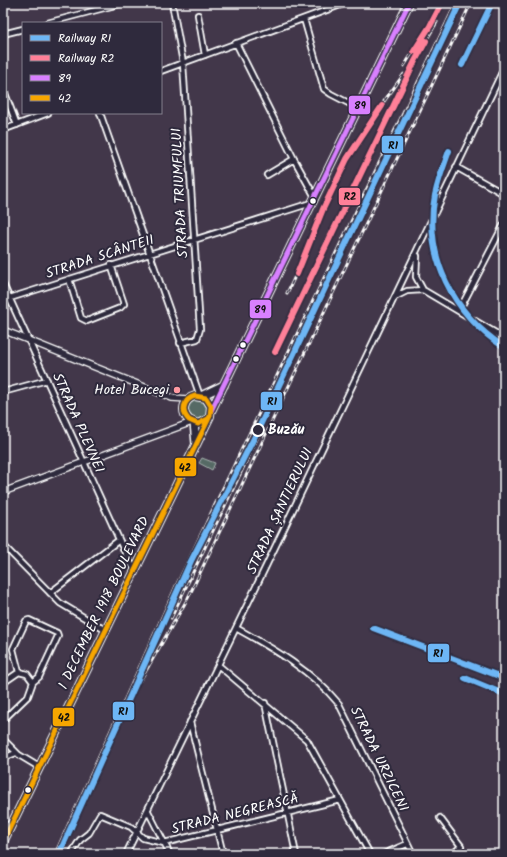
<svg xmlns="http://www.w3.org/2000/svg" width="507" height="857" font-family="Kalam,sans-serif">
<rect width="100%" height="100%" fill="#42374a"/>
<filter id="ink" filterUnits="userSpaceOnUse"><feTurbulence type="fractalNoise" baseFrequency=".025" numOctaves="2"/><feDisplacementMap in="SourceGraphic" scale="8" xChannelSelector="R" yChannelSelector="G"/><feConvolveMatrix kernelMatrix="1 2 1 2 8 2 1 2 1" color-interpolation-filters="sRGB"/></filter>
<g filter="url(#ink)">
<path fill="#566b65" stroke="#aab5b2" d="M188 410a10 10 0 1 1 20 0a10 10 0 1 1-20 0Z
M202,458L215,463L212,470L199,463Z"/>
<g fill="none" stroke-linecap="round" stroke-linejoin="round">
<defs>
<path id="minor" d="M172,3L183,63L200,329L197,339L180,343
M198,15L205,55
M304,19L324,89L331,94L358,108
M47,23L123,3
M3,34L23,29
M236,43L294,159L315,197
M161,71L346,3
M3,88L17,125
M100,113L200,396
M3,130L48,113
M456,167L504,194
M267,175L294,159
M417,256L416,277L423,290
M69,279L81,318L87,321L120,308L124,304L111,265
M3,284L127,557L135,570
M395,297L407,291L423,290L504,338
M10,298L311,203
M459,311L504,224
M3,392L47,380
M3,545L60,603L105,630
M50,593L119,540
M236,628C274,649 312,671 339,704L413,854
M218,665L307,740L370,854
M19,672L13,649L26,621L29,620L57,633L58,636L39,677L33,682
M3,683L19,672L27,674L33,682L28,696L3,720
M265,703L296,854
M190,722L223,854
M3,739L19,755L39,767
M3,758L16,753
M148,811L170,854
M440,818L461,846L453,854
M3,823L10,827
M71,854L80,840L89,833L100,814L131,827L143,838L164,843L340,800
M126,854L267,564L504,68
M384,854L407,844"/>
<path id="tertiary" d="M3,330L172,398L188,399
M3,492L192,422"/>
<path id="secondary" d="M201,396L224,385
M211,411L409,3
M194,423L196,444
M3,842L210,416L211,406L206,398L195,396C184,399 180,411 189,420L198,424L208,419"/>
</defs>
<use href="#minor" stroke="#fff" stroke-width="8"/>
<use href="#tertiary" stroke="#fff" stroke-width="8"/>
<use href="#secondary" stroke="#fff" stroke-width="10"/>
<use href="#minor" stroke="#2f2a3d" stroke-width="4.5"/>
<use href="#tertiary" stroke="#2f2a3d" stroke-width="5.5"/>
<use href="#secondary" stroke="#2f2a3d" stroke-width="7"/>
<defs>
<path id="rail" d="M430,26L442,3
M423,46L437,22
M462,65L492,3
M404,66L417,46
M449,151C444,165 438,180 435,195C423,256 453,314 504,347
M287,293C310,247 326,200 350,155C365,126 385,100 404,74
M275,352L414,63L426,41
M171,618L258,437
M373,628L504,678
M465,678L504,694
M140,681L188,598L471,3
M55,854L175,588L456,3"/>
</defs>
<use href="#rail" stroke="#fff" stroke-width="3"/>
<use href="#rail" stroke="#2f2a3d" stroke-width="1.5" stroke-dasharray="4.5" stroke-linecap="butt"/>
<defs>
<path id="bus-1" d="M211,411L409,3"/>
<path id="bus-2" d="M3,842L210,416L211,406L206,398L195,396C184,399 180,411 189,420L198,424L208,419"/>
</defs>
<use href="#bus-1" stroke="#2f2a3d" stroke-width="8"/>
<use href="#bus-2" stroke="#2f2a3d" stroke-width="8"/>
<use href="#bus-1" stroke="#d880ff" stroke-width="5"/>
<use href="#bus-2" stroke="#f7a600" stroke-width="5"/>
<defs>
<path id="rail-1" d="M462,65L492,3
M449,151C444,165 438,180 435,195C423,256 453,314 504,347
M373,628L504,678
M465,678L504,694
M59,854L191,561L255,436L460,3"/>
<path id="rail-2" d="M414,51L430,26L442,3
M297,274L323,209L347,159L382,106
M275,352L414,63L426,41"/>
</defs>
<use href="#rail-1" stroke="#2f2a3d" stroke-width="9"/>
<use href="#rail-2" stroke="#2f2a3d" stroke-width="9"/>
<use href="#rail-1" stroke="#6db6f5" stroke-width="6"/>
<use href="#rail-2" stroke="#ff8098" stroke-width="6"/>
</g>
</g>
<g fill="#fff" stroke="#2f2a3d" stroke-width="1.5">
<circle cx="313" cy="201" r="3.5"/>
<circle cx="243" cy="345" r="3.5"/>
<circle cx="236" cy="359" r="3.5"/>
<circle cx="28" cy="790" r="3.5"/>
</g>
<circle fill="#ff9aa2" stroke="#2f2a3d" stroke-width="1.5" cx="177" cy="390" r="4"/>
<circle fill="#2f2a3d" stroke="#fff" stroke-width="2" cx="258" cy="430" r="6"/>
<g text-anchor="middle" dominant-baseline="central" stroke-width="4" stroke-linejoin="round" paint-order="stroke">
<g font-size="14" fill="#fff" stroke="#2f2a3d">
<text transform="translate(180 193) rotate(-93)">STRADA TRIUMFULUI</text>
<text transform="translate(100 257) rotate(-18)">STRADA SCÂNTEII</text>
<text transform="translate(78 423) rotate(66)">STRADA PLEVNEI</text>
<text transform="translate(280 511) rotate(-65)">STRADA ȘANTIERULUI</text>
<text transform="translate(104 603) rotate(-64)">1 DECEMBER 1918 BOULEVARD</text>
<text transform="translate(379 759) rotate(64)">STRADA URZICENI</text>
<text transform="translate(235 814) rotate(-14)">STRADA NEGREASCĂ</text>
</g>
<g font-size="14" fill="#fff" stroke="#2f2a3d" text-anchor="end">
<text x="169" y="390">Hotel Bucegi</text>
</g>
<g font-size="14" font-weight="bold" fill="#fff" stroke="#2f2a3d" text-anchor="start">
<text x="268" y="430">Buzău</text>
</g>
</g>
<g stroke="#2f2a3d" stroke-width="1.5">
<rect x="348" y="95" width="23" height="20" rx="4" fill="#d880ff"/>
<rect x="381" y="135" width="23" height="19" rx="4" fill="#6db6f5"/>
<rect x="338" y="187" width="23" height="19" rx="4" fill="#ff8098"/>
<rect x="249" y="299" width="23" height="20" rx="4" fill="#d880ff"/>
<rect x="260" y="391" width="23" height="20" rx="4" fill="#6db6f5"/>
<rect x="174" y="457" width="23" height="20" rx="4" fill="#f7a600"/>
<rect x="427" y="643" width="23" height="20" rx="4" fill="#6db6f5"/>
<rect x="112" y="701" width="23" height="20" rx="4" fill="#6db6f5"/>
<rect x="52" y="707" width="23" height="20" rx="4" fill="#f7a600"/>
</g>
<g font-size="11" text-anchor="middle" font-weight="bold" fill="#111">
<text x="360" y="109">89</text>
<text x="393" y="149">R1</text>
<text x="350" y="200">R2</text>
<text x="260" y="313">89</text>
<text x="272" y="405">R1</text>
<text x="185" y="471">42</text>
<text x="438" y="657">R1</text>
<text x="123" y="715">R1</text>
<text x="64" y="721">42</text>
</g>
<rect width="507" height="857" fill="none" stroke="#2f2a3d" stroke-width="16"/>
<rect x="8" y="8" width="491" height="841" fill="none" stroke="#fff" stroke-width="1.5" filter="url(#ink)"/>
<rect x="22" y="22" width="140" height="92" fill="#2f2a3d" stroke="#827f8b"/>
<rect x="30" y="35" width="20" height="6" fill="#6db6f5" stroke="#827f8b"/>
<text x="58" y="42" font-size="12" fill="#ffffff">Railway R1</text>
<rect x="30" y="55" width="20" height="6" fill="#ff8098" stroke="#827f8b"/>
<text x="58" y="62" font-size="12" fill="#ffffff">Railway R2</text>
<rect x="30" y="75" width="20" height="6" fill="#d880ff" stroke="#827f8b"/>
<text x="58" y="82" font-size="12" fill="#ffffff">89</text>
<rect x="30" y="95" width="20" height="6" fill="#f7a600" stroke="#827f8b"/>
<text x="58" y="102" font-size="12" fill="#ffffff">42</text>
</svg>
